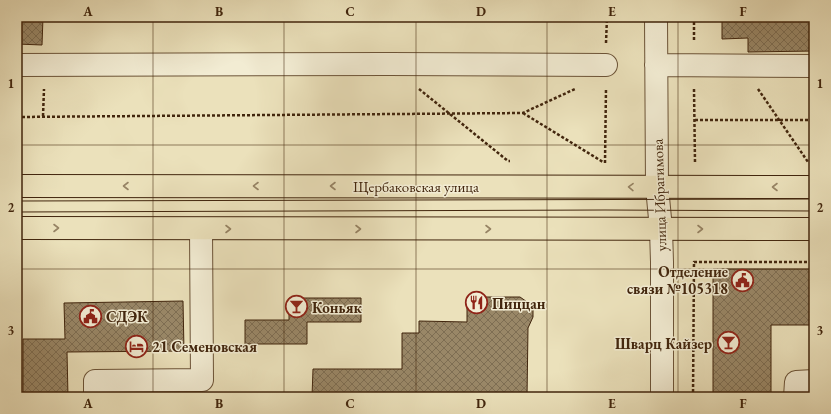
<svg xmlns="http://www.w3.org/2000/svg" width="831" height="414" font-family="'EB Garamond',serif">
<defs>
<pattern id="building-cross-hatch" width="8" height="8" patternUnits="userSpaceOnUse"><rect width="8" height="8" fill="#998767"/><path d="M0 0l8 8M0 8l8-8" fill="none" stroke="#7e6e53"/></pattern>
</defs>
<rect width="100%" height="100%" fill="#ebe1bb"/>
<filter id="stains"><feTurbulence type="fractalNoise" baseFrequency=".005" numOctaves="4"/><feColorMatrix values="0 0 0 0 .2 0 0 0 0 .09 0 0 0 0 .02 0 0 0 .5 -.17"/></filter>
<radialGradient id="worn" r=".72"><stop offset=".6" stop-color="#630" stop-opacity="0"/><stop offset="1" stop-color="#630" stop-opacity=".3"/></radialGradient>
<path fill="url(#building-cross-hatch)" stroke="#41250d" d="M17,17H43L42,45L17,44Z
M722,17H814V51L748,52V38L722,39Z
M713,269H814V325H771V397H713Z
M467,297H520L530,304L533,308V317L528,328L527,397H312L313,369H402V333H419V321L467,322Z
M289,298H361V322H307V344H245V320H289Z
M183,301L184,351L67,352L68,397H23V339H65L64,303Z"/>
<g fill="none" stroke-linecap="round" stroke-linejoin="round">
<defs>
<path id="minor" d="M656,17L657,187L661,229L662,262V397
M17,65L389,64L606,65
M656,65L814,66
M95,397V381L202,380L201,229
M795,397L796,382L814,381"/>
<path id="major" d="M17,186L814,187
M17,228L814,229"/>
</defs>
<use href="#minor" stroke="#6c5438" stroke-width="24"/>
<use href="#major" stroke="#41250d" stroke-width="24"/>
<path stroke="#41250d" stroke-width="2.5" stroke-dasharray="3 2" stroke-linecap="butt" d="M694,17V42
M606,43L607,17
M419,89L508,161H510
M694,89L695,162
M758,89L808,162
M523,113L603,162
M43,116L44,89
M17,117L523,113L575,89
M695,120H814
M605,163L606,88
M693,397L694,262H814"/>
<use href="#minor" stroke="#f2ecd3" stroke-width="22"/>
<use href="#major" stroke="#ebe1bb" stroke-width="22"/>
<path stroke="#41250d" stroke-width="1" d="M17,201L814,199
M17,212L605,210L814,211"/>
</g>
<defs><path id="oneway-chevron" d="M-2-3.5L2.5 0L-2 3.5" fill="none" stroke-width="1.6" stroke-linecap="round" stroke-linejoin="round"/></defs>
<g stroke="#968364">
<use href="#oneway-chevron" transform="translate(126 186) rotate(180)"/>
<use href="#oneway-chevron" transform="translate(256 186) rotate(180)"/>
<use href="#oneway-chevron" transform="translate(333 186) rotate(-180)"/>
<use href="#oneway-chevron" transform="translate(631 187) rotate(-179)"/>
<use href="#oneway-chevron" transform="translate(775 187) rotate(-180)"/>
<use href="#oneway-chevron" transform="translate(56 228)"/>
<use href="#oneway-chevron" transform="translate(228 229)"/>
<use href="#oneway-chevron" transform="translate(358 229)"/>
<use href="#oneway-chevron" transform="translate(488 229)"/>
<use href="#oneway-chevron" transform="translate(700 229)"/>
</g>
<path fill="none" stroke="#41250d" stroke-width="1" stroke-opacity="0.55" d="M153,17V397M284,17V397M416,17V397M547,17V397M678,17V397M17,145H814M17,269H814"/>
<defs>
<symbol id="civic-ring" viewBox="-11 -11 22 22"><circle r="9.5" fill="#f2ecd3" stroke="#8f2418" stroke-width="1.5"/><path d="M-.6-6.5H3V-4.5H.6V-3L4-1V1h2V6H-6V1h2V-1L-.6-3ZM-1.2 2.5V6h2.4V2.5Z" fill="#8f2418"/></symbol>
<symbol id="restaurant-ring" viewBox="-11 -11 22 22"><circle r="9.5" fill="#f2ecd3" stroke="#8f2418" stroke-width="1.5"/><path d="M-5-6h1v4h1v-4h1v4h1v-4h1v5L-1.5 .5V6h-2V.5L-5-1ZM5-6V6H3V1.5H1.5Q1.5-4 5-6Z" fill="#8f2418"/></symbol>
<symbol id="bar-ring" viewBox="-11 -11 22 22"><circle r="9.5" fill="#f2ecd3" stroke="#8f2418" stroke-width="1.5"/><path d="M-6-5H6L.8 .8V4.5H3.5V6h-7V4.5H-.8V.8Z" fill="#8f2418"/></symbol>
<symbol id="hotel-ring" viewBox="-11 -11 22 22"><circle r="9.5" fill="#f2ecd3" stroke="#8f2418" stroke-width="1.5"/><path d="M-6-4.5h1.5V1H6V5H4.5V3h-9V5H-6ZM-4 0a1.8 1.8 0 1 1 3.6 0ZM.5 0V-2.5h3Q6-2.5 6 0Z" fill="#8f2418"/></symbol>
</defs>
<g fill-rule="evenodd">
<use href="#civic-ring" x="730" y="268" width="25" height="25"/>
<use href="#restaurant-ring" x="464" y="290" width="25" height="25"/>
<use href="#bar-ring" x="284" y="294" width="25" height="25"/>
<use href="#civic-ring" x="78" y="304" width="25" height="25"/>
<use href="#bar-ring" x="716" y="330" width="25" height="25"/>
<use href="#hotel-ring" x="124" y="334" width="25" height="25"/>
</g>
<g text-anchor="middle" dominant-baseline="central" stroke-width="3" stroke-linejoin="round" paint-order="stroke">
<g font-size="15" fill="#41250d" stroke="#f2ecd3">
<text x="416" y="186">Щербаковская улица</text>
<text transform="translate(659 195) rotate(-92)">улица Ибрагимова</text>
</g>
<g font-size="15" font-weight="bold" fill="#41250d" stroke="#f2ecd3" text-anchor="start">
<text x="728" y="271" text-anchor="end">Отделение<tspan x="728" dy="17">связи №105318</tspan></text>
<text x="492" y="303">Пиццан</text>
<text x="312" y="307">Коньяк</text>
<text x="106" y="316">СДЭК</text>
<text x="712" y="343" text-anchor="end">Шварц Кайзер</text>
<text x="152" y="346">21 Семеновская</text>
</g>
</g>
<rect width="831" height="414" fill="none" stroke="#ebe1bb" stroke-width="44"/>
<rect x="22" y="22" width="787" height="370" fill="none" stroke="#41250d" stroke-width="1.5"/>
<g font-size="13" text-anchor="middle" font-weight="bold" fill="#41250d">
<text x="88" y="16">A</text>
<text x="219" y="16">B</text>
<text x="350" y="16">C</text>
<text x="481" y="16">D</text>
<text x="612" y="16">E</text>
<text x="743" y="16">F</text>
<text x="11" y="88">1</text>
<text x="820" y="88">1</text>
<text x="11" y="212">2</text>
<text x="820" y="212">2</text>
<text x="11" y="335">3</text>
<text x="820" y="335">3</text>
<text x="88" y="408">A</text>
<text x="219" y="408">B</text>
<text x="350" y="408">C</text>
<text x="481" y="408">D</text>
<text x="612" y="408">E</text>
<text x="743" y="408">F</text>
</g>
<rect width="100%" height="100%" filter="url(#stains)"/>
<rect width="100%" height="100%" fill="url(#worn)"/>
</svg>
